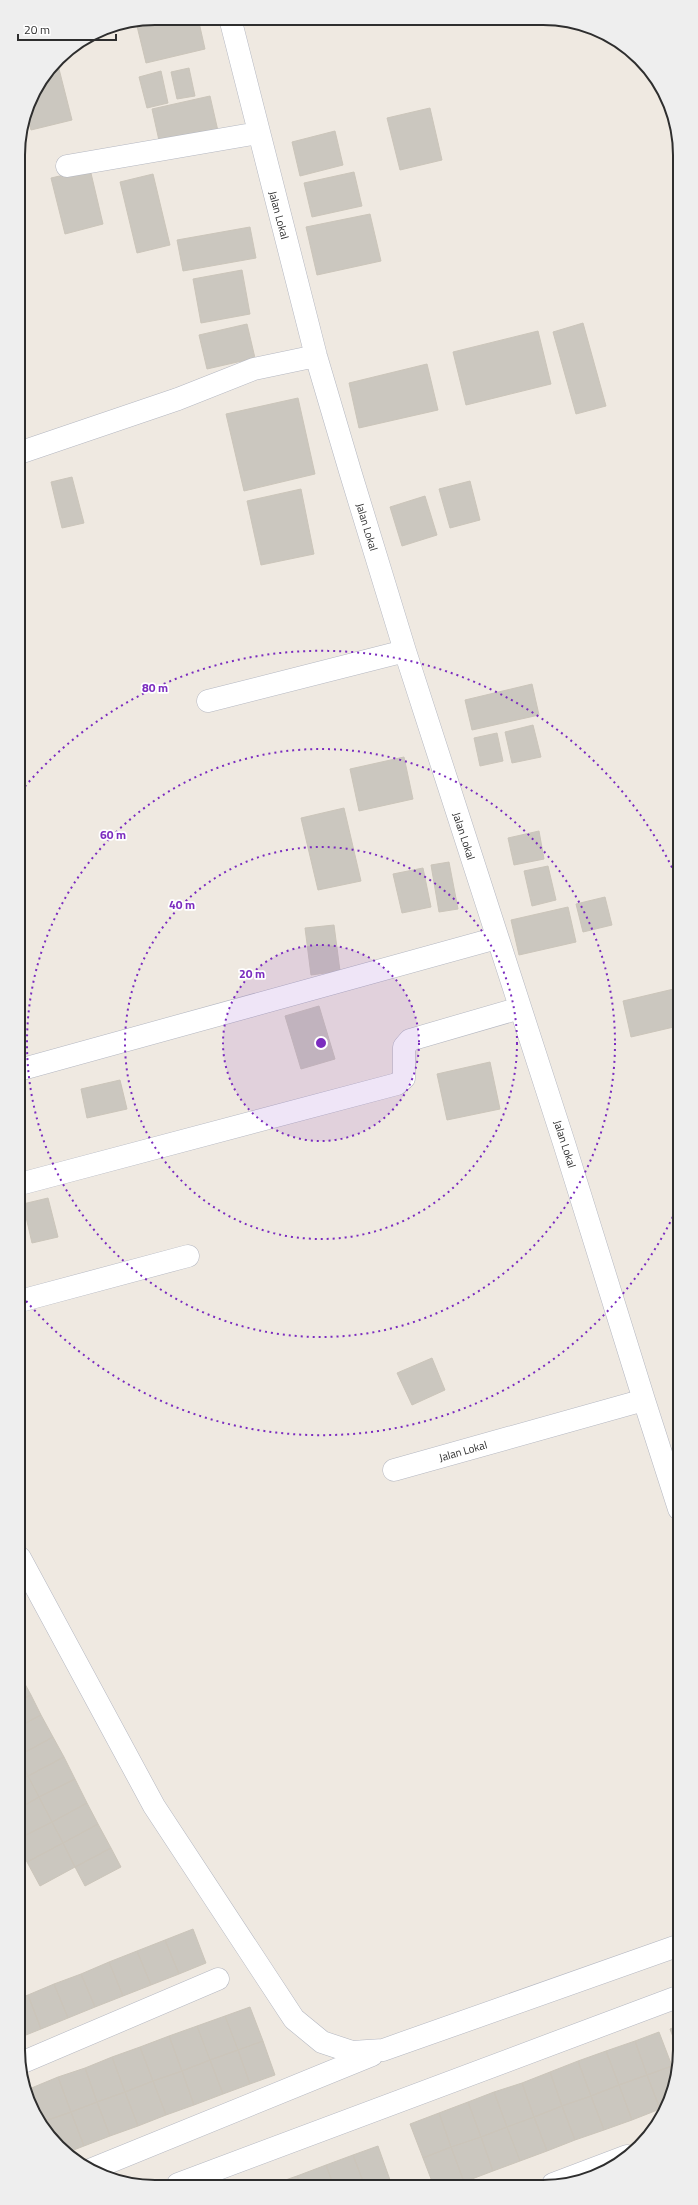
<svg xmlns="http://www.w3.org/2000/svg" width="698" height="2205" font-family="'Titillium Web',sans-serif">
<rect width="100%" height="100%" fill="#efe9e1"/>
<path fill="#cbc7bf" stroke="#cbc5ba" d="M155,18H198L205,49L146,63L136,22Z
M58,65L72,120L31,130L26,112L28,102L52,66Z
M189,68L195,96L177,99L171,72Z
M161,71L168,103L147,108L139,77Z
M210,96L218,131L160,145L152,109Z
M430,108L442,160L400,170L387,118Z
M335,131L343,165L300,176L292,142Z
M90,169L103,224L65,234L51,178Z
M354,172L362,206L312,217L304,183Z
M153,174L170,245L137,253L120,182Z
M370,214L381,261L317,275L306,227Z
M250,227L256,258L183,271L177,240Z
M242,270L250,314L201,323L193,279Z
M583,323L606,406L576,414L553,332Z
M247,324L255,358L207,369L199,335Z
M538,331L551,384L466,405L453,352Z
M427,364L438,410L359,428L349,383Z
M298,398L315,474L244,491L226,414Z
M72,477L84,523L62,528L51,482Z
M470,481L480,520L450,528L439,489Z
M301,489L314,554L261,565L247,501Z
M425,496L437,535L402,546L390,507Z
M532,684L539,715L472,730L465,700Z
M533,725L541,757L512,763L505,732Z
M497,733L503,761L480,766L474,738Z
M404,757L413,799L359,811L350,769Z
M344,808L361,881L318,890L301,818Z
M539,831L544,859L514,865L508,838Z
M449,862L458,909L439,912L431,865Z
M548,866L556,900L532,906L524,871Z
M423,868L431,907L402,913L393,874Z
M605,897L612,925L583,932L576,904Z
M568,907L576,942L519,955L511,920Z
M334,925L340,971L311,975L305,928Z
M678,988V1026L631,1037L623,1001Z
M319,1006L335,1059L301,1069L285,1016Z
M490,1062L500,1109L447,1120L437,1074Z
M120,1080L127,1109L87,1118L81,1089Z
M48,1198L58,1237L32,1243L23,1204Z
M432,1358L445,1390L412,1405L397,1373Z
M20,1675L31,1695L20,1700Z
M31,1695L41,1715L20,1726V1700Z
M41,1715L53,1737L20,1755V1726Z
M53,1737L64,1757L28,1776L20,1761V1755Z
M64,1757L75,1779L39,1797L28,1776Z
M20,1761L28,1776L20,1780Z
M28,1776L39,1797L20,1808V1780Z
M75,1779L87,1803L52,1822L39,1797Z
M39,1797L52,1822L20,1838V1808Z
M87,1803L98,1824L63,1843L52,1822Z
M52,1822L63,1843L27,1862L20,1849V1838Z
M98,1824L111,1848L75,1867L63,1843Z
M63,1843L75,1867L40,1886L27,1862Z
M111,1848L121,1867L85,1886L75,1867Z
M193,1929L206,1963L179,1974L165,1940Z
M165,1940L179,1974L151,1985L137,1951Z
M137,1951L151,1985L123,1996L109,1962Z
M109,1962L123,1996L95,2007L81,1974Z
M81,1974L95,2007L68,2018L54,1984Z
M54,1984L68,2018L41,2029L28,1995Z
M28,1995L41,2029L21,2037L20,1998Z
M250,2007L263,2041L238,2050L225,2016Z
M225,2016L238,2050L210,2060L197,2026Z
M680,2025V2055L670,2029Z
M197,2026L210,2060L182,2071L169,2036Z
M659,2032L672,2066L647,2075L635,2041Z
M169,2036L182,2071L153,2081L140,2047Z
M263,2041L275,2075L250,2084L238,2050Z
M635,2041L647,2075L619,2085L606,2051Z
M140,2047L153,2081L125,2092L112,2057Z
M238,2050L250,2084L223,2094L210,2060Z
M606,2051L619,2085L591,2096L578,2061Z
M112,2057L125,2092L97,2102L85,2068Z
M210,2060L223,2094L194,2105L182,2071Z
M578,2061L591,2096L562,2106L550,2072Z
M672,2066L676,2076L670,2102L668,2106L660,2109L647,2075Z
M85,2068L97,2102L71,2112L58,2077Z
M182,2071L194,2105L166,2115L153,2081Z
M550,2072L562,2106L534,2117L522,2083Z
M647,2075L660,2109L632,2120L619,2085Z
M58,2077L71,2112L42,2122L29,2089Z
M153,2081L166,2115L138,2126L125,2092Z
M522,2083L534,2117L507,2127L494,2092Z
M619,2085L632,2120L604,2130L591,2096Z
M29,2089L42,2122L40,2123L26,2090Z
M125,2092L138,2126L110,2136L97,2102Z
M494,2092L507,2127L481,2137L468,2102Z
M591,2096L604,2130L575,2140L562,2106Z
M97,2102L110,2136L84,2146L71,2112Z
M468,2102L481,2137L451,2147L439,2113Z
M562,2106L575,2140L547,2151L534,2117Z
M71,2112L84,2146L66,2153L58,2147L45,2130L42,2122Z
M439,2113L451,2147L423,2158L410,2124Z
M534,2117L547,2151L520,2161L507,2127Z
M507,2127L520,2161L493,2171L481,2137Z
M481,2137L493,2171L464,2182L451,2147Z
M378,2146L390,2180L378,2184H364L353,2155Z
M451,2147L464,2182L457,2184H433L423,2158Z
M353,2155L364,2184H333L326,2165Z
M326,2165L333,2184H300L297,2176Z
M297,2176L300,2184H274Z
M390,2180L392,2184H378Z"/>
<g fill="none" stroke-linecap="round" stroke-linejoin="round">
<defs>
<path id="minor" d="M230,18L316,356L350,471L405,651L564,1143L644,1400L394,1470
M67,166L258,133
M19,453L178,399L254,369L316,356
M208,701L405,651
M19,1070L497,938
M20,1184L397,1084L404,1078V1047L410,1040L520,1008
M20,1301L188,1256
M644,1400L679,1509
M20,1558L154,1806L294,2019L322,2042L352,2052L383,2050L680,1945
M21,2063L218,1979
M90,2170L372,2055
M178,2184L680,1996
M553,2184L627,2156"/>
</defs>
<use href="#minor" stroke="#b4b7c1" stroke-width="23"/>
<use href="#minor" stroke="#fff" stroke-width="22"/>
</g>
<circle cx="321" cy="1043" r="98" fill="#7b2cbf" fill-opacity=".12"/>
<g fill="none" stroke="#7b2cbf" stroke-width="2" stroke-dasharray="2 4">
<circle cx="321" cy="1043" r="98"/>
<circle cx="321" cy="1043" r="196"/>
<circle cx="321" cy="1043" r="294"/>
<path d="M678 1206A392 392 0 0 1 21 1295M21 791A392 392 0 0 1 678 880"/>
</g>
<g text-anchor="middle" dominant-baseline="central" stroke-width="3.5" stroke-linejoin="round" paint-order="stroke">
<g font-size="11" fill="#2e2e2e" stroke="#fff">
<text transform="translate(279 215) rotate(75)">Jalan Lokal</text>
<text transform="translate(367 527) rotate(73)">Jalan Lokal</text>
<text transform="translate(464 836) rotate(72)">Jalan Lokal</text>
<text transform="translate(565 1144) rotate(72)">Jalan Lokal</text>
<text transform="translate(463 1451) rotate(-16)">Jalan Lokal</text>
</g>
</g>
<path d="M0 0H698V2205H0ZM155 25H543A130 130 0 0 1 673 155V2050A130 130 0 0 1 543 2180H155A130 130 0 0 1 25 2050V155A130 130 0 0 1 155 25Z" fill="#eee" fill-rule="evenodd"/>
<path fill="none" stroke="#2e2e2e" stroke-width="2" d="M155 25H543A130 130 0 0 1 673 155V2050A130 130 0 0 1 543 2180H155A130 130 0 0 1 25 2050V155A130 130 0 0 1 155 25Z"/>
<circle cx="321" cy="1043" r="6" fill="#7b2cbf" stroke="#fff" stroke-width="2"/>
<g font-size="12" text-anchor="middle" font-weight="bold" fill="#7b2cbf" stroke="#fff" stroke-width="3.5" stroke-linejoin="round" paint-order="stroke">
<text x="155" y="692">80 m</text>
<text x="113" y="839">60 m</text>
<text x="182" y="909">40 m</text>
<text x="252" y="978">20 m</text>
</g>
<path d="M18 34v6h98v-6" fill="none" stroke="#2e2e2e" stroke-width="2"/>
<text x="24" y="34" font-size="12" fill="#2e2e2e" stroke="#ffffff" stroke-width="3" paint-order="stroke">20 m</text>
</svg>
